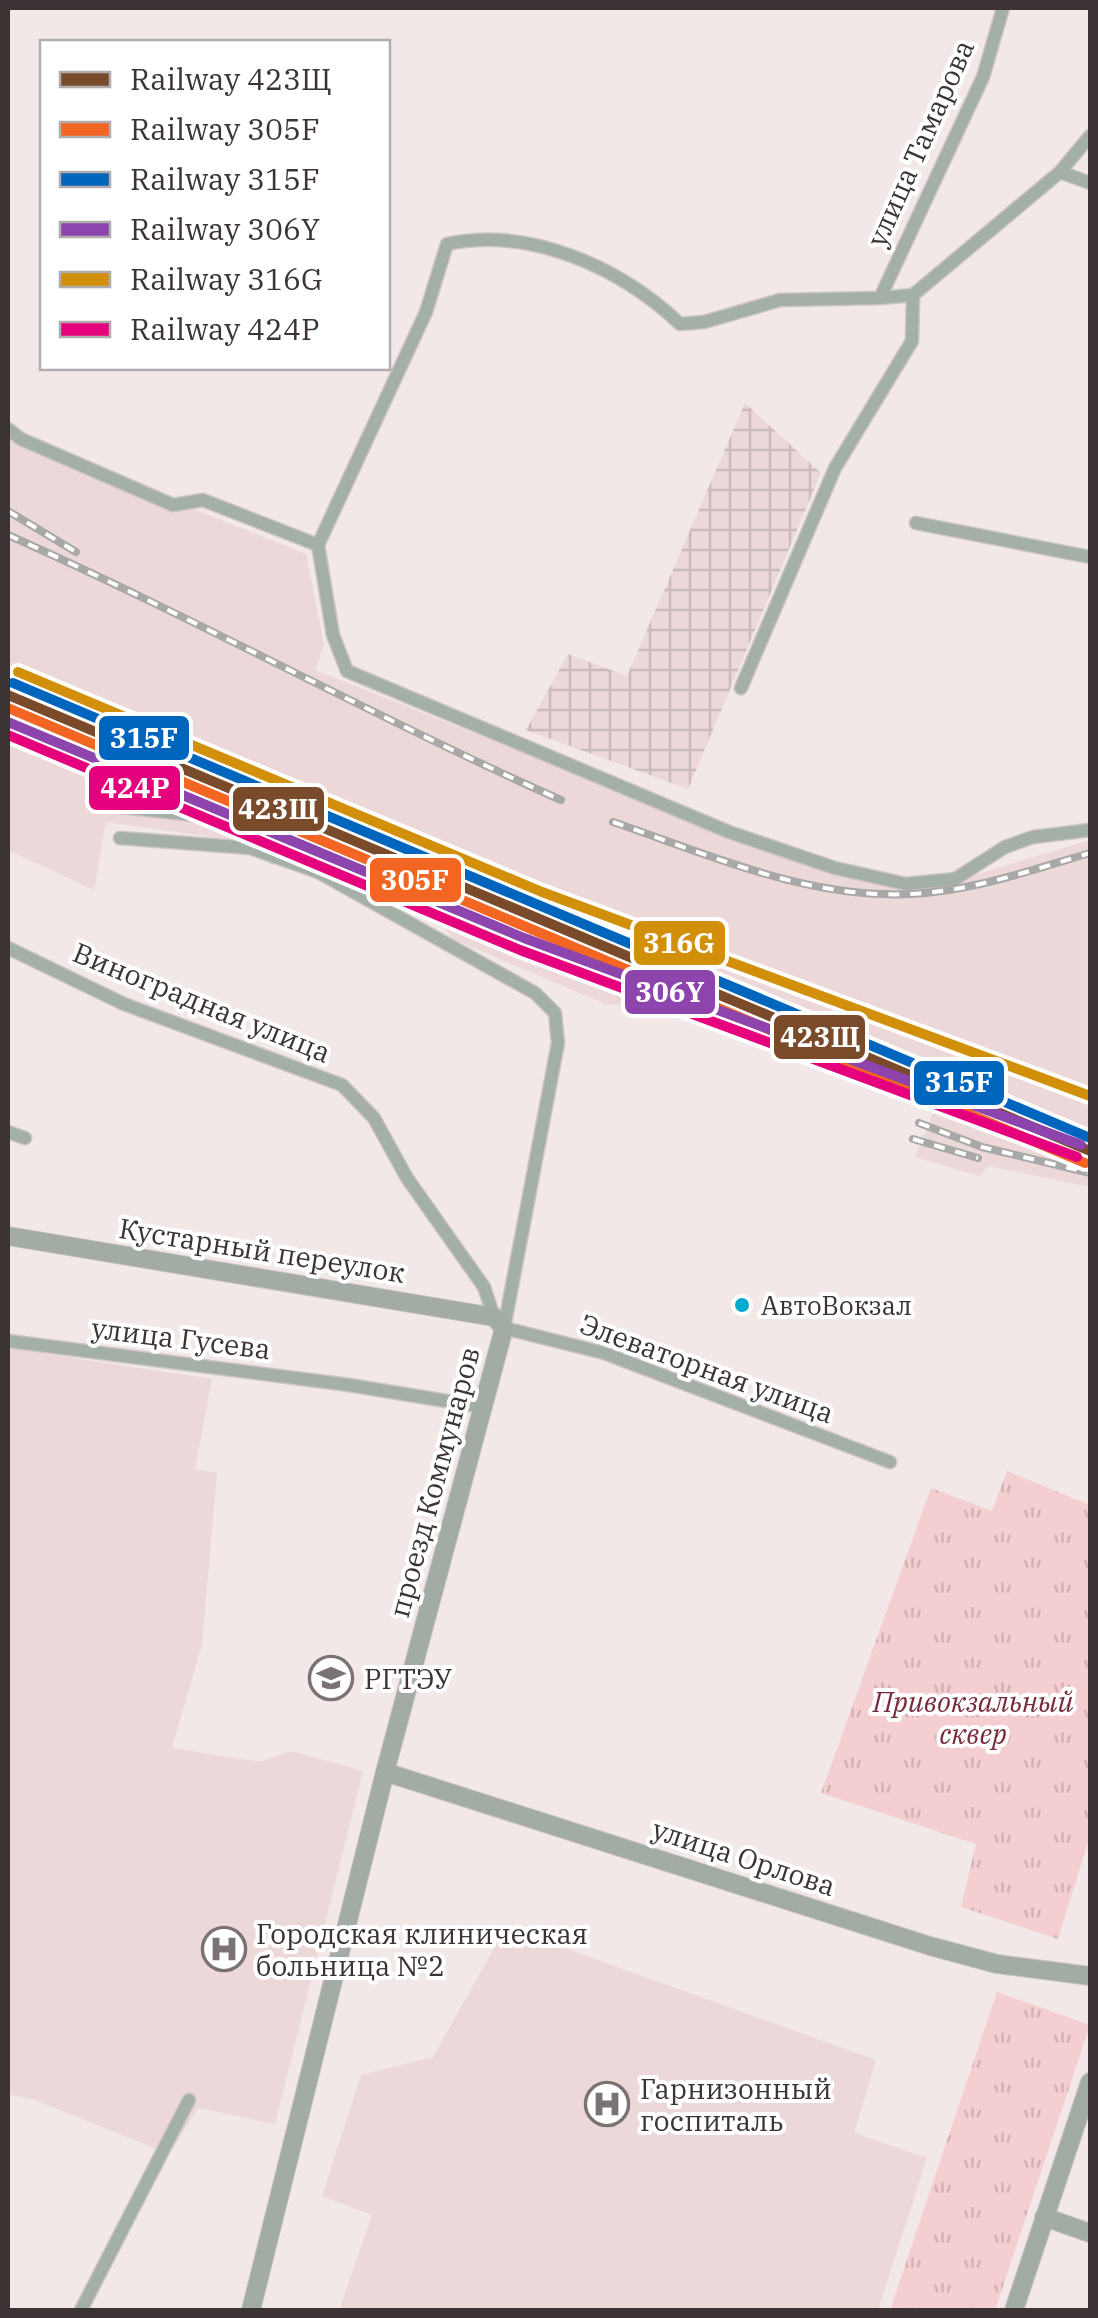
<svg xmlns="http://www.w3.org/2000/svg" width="1098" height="2318" font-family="'IBM Plex Serif',serif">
<defs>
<pattern id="industrial-grid" width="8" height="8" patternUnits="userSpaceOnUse" patternTransform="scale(2.5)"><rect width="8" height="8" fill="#ecd8d9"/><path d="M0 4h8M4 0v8" fill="none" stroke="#cbbabb"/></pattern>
<pattern id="grass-tufts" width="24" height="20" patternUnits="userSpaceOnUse" patternTransform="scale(2.5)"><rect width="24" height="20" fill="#f4ced1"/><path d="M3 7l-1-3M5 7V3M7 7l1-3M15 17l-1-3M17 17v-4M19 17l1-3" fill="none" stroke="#d2b1b4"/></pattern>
</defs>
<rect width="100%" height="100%" fill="#f2e8e8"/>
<path fill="#ecd8d9" d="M8,435L306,554L324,645L315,670L778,854L896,888L961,879L1090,840V1187L988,1166L980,1176L915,1157L935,1108L761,1032L676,1007L605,1004L453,939L440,921L321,852L106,822L94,890L8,850Z
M8,1348L212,1379L195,1469L217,1473L202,1644L172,1748L260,1762L291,1751L363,1771L275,2124L198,2108L173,2149H157L35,2100L8,2094Z
M506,1927L876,2060L854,2133L927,2158L878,2310H339L372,2215L322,2196L361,2075L433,2057Z"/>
<path fill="url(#industrial-grid)" d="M745,403L821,473L688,789L526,730L568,654L627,676Z"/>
<path fill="url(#grass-tufts)" d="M1007,1471L1090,1505V1836L1058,1939L961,1907L976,1844L821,1793L931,1488L992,1511Z
M997,1992L1090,2025L995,2310H890Z"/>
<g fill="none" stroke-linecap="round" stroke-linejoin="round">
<defs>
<path id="street" d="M1003,8L983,77L880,298L780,300L704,322L680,324C621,268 530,226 447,244L426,312L318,545L333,635L347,671L729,832L835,868L906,884L955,879L1005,847L1033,837L1090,830
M1060,172L1090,183
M880,298L913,295
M8,429L21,439L173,505L203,500L318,545
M916,523L1090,557
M741,688L835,468L912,341L913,295L1060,172L1090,136
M121,807L203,816L266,832L274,857
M120,838L250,848L318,872L535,993L555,1013L558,1043L504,1328L604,1353L890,1462
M8,948L124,1004L342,1085L374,1118L407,1178L484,1287L494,1317
M8,1132L25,1138
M8,1341L349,1385L483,1407
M81,2310L189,2100"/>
<path id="secondary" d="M8,1236L494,1317L504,1328L385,1772L251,2310
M385,1772L930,1946L997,1964L1090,1976
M1044,2217L1090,2233
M1014,2310L1090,2082"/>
</defs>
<use href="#street" stroke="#cdc5c5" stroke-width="15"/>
<use href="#secondary" stroke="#cdc5c5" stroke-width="20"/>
<use href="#street" stroke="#a3afa7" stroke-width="12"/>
<use href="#secondary" stroke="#a2aca5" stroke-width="18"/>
<defs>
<path id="rail" d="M8,511L76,552
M8,535C195,618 374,717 561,800
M613,822C710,855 807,899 911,894C972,891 1032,870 1090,853
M919,1123L982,1147L1090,1173
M913,1139L978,1158"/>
</defs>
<use href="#rail" stroke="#a8a9a6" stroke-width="8"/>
<use href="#rail" stroke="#fff" stroke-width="4" stroke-dasharray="11" stroke-linecap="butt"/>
<defs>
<path id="rail-1" d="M8,695L1090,1151"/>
<path id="rail-2" d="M8,708L1085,1163"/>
<path id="rail-3" d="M13,683L1090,1138"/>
<path id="rail-4" d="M8,722L524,938L1081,1145"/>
<path id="rail-5" d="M18,672L542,892L1090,1096"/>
<path id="rail-6" d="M8,735L520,950L1077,1157"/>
</defs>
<use href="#rail-1" stroke="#fff" stroke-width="18"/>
<use href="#rail-2" stroke="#fff" stroke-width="18"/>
<use href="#rail-3" stroke="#fff" stroke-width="18"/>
<use href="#rail-4" stroke="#fff" stroke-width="18"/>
<use href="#rail-5" stroke="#fff" stroke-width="18"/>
<use href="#rail-6" stroke="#fff" stroke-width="18"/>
<use href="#rail-1" stroke="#7a4b2a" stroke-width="10"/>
<use href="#rail-2" stroke="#f26522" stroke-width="10"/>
<use href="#rail-3" stroke="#0065bd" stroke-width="10"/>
<use href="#rail-4" stroke="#8e44ad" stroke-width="10"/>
<use href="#rail-5" stroke="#d18f0a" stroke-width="10"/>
<use href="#rail-6" stroke="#e5007d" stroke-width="10"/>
</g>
<defs>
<symbol id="university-ring" viewBox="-11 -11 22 22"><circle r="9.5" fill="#fff" stroke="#7b7273" stroke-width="1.5"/><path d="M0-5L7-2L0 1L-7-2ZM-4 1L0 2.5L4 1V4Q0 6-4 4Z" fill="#7b7273"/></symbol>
<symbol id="hospital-ring" viewBox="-11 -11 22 22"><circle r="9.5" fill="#fff" stroke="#7b7273" stroke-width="1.5"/><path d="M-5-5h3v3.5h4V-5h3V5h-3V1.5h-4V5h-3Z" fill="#7b7273"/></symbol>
</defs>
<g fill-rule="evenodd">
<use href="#university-ring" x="306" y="1653" width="50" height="50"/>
<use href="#hospital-ring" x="199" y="1924" width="50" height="50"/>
<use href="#hospital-ring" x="582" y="2079" width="50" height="50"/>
</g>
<circle fill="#00a9ce" stroke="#fff" stroke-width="4" cx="742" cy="1305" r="9"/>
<g text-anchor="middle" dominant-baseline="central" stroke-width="8" stroke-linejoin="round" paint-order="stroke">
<g font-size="26" fill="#3b3334" stroke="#fff" text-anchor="start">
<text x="761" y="1305">АвтоВокзал</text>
</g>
<g font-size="28" fill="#3b3334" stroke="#fff">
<text transform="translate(920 143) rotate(-66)">улица Тамарова</text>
<text transform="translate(202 1002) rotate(22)">Виноградная улица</text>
<text transform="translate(262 1250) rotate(9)">Кустарный переулок</text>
<text transform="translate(181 1338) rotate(7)">улица Гусева</text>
<text transform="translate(707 1368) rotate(20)">Элеваторная улица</text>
<text transform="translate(434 1482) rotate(-75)">проезд Коммунаров</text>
<text transform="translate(744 1857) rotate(18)">улица Орлова</text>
</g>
<g font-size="28" fill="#3b3334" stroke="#fff" text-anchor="start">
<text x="364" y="1678">РГТЭУ</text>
<text x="256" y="1933">Городская клиническая<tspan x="256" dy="32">больница №2</tspan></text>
<text x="640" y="2088">Гарнизонный<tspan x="640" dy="32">госпиталь</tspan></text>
</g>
<g font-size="28" font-style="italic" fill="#782c3b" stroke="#fff">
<text x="973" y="1701">Привокзальный<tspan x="973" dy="32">сквер</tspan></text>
</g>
</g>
<g stroke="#fff" stroke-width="4">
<rect x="97" y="714" width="94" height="48" rx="10" fill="#0065bd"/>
<rect x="87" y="764" width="95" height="48" rx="10" fill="#e5007d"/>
<rect x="231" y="785" width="95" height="48" rx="10" fill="#7a4b2a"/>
<rect x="368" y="856" width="95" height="48" rx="10" fill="#f26522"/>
<rect x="632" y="919" width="95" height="48" rx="10" fill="#d18f0a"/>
<rect x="623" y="968" width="94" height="48" rx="10" fill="#8e44ad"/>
<rect x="772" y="1013" width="95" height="48" rx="10" fill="#7a4b2a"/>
<rect x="912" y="1059" width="94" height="48" rx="10" fill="#0065bd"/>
</g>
<g font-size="28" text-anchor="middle" font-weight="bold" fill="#fff">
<text x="144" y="748">315F</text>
<text x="135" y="798">424Р</text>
<text x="278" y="819">423Щ</text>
<text x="415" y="890">305F</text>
<text x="679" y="953">316G</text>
<text x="670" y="1002">306Y</text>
<text x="820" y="1047">423Щ</text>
<text x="959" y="1092">315F</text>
</g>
<rect width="1098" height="2318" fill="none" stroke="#3b3334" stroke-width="20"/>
<rect x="40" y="40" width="350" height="330" fill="#ffffff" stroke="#b1adae" stroke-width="2.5"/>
<rect x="60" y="72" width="50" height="15" fill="#7a4b2a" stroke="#b1adae" stroke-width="2.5"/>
<text x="130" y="90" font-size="30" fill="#3b3334">Railway 423Щ</text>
<rect x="60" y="122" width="50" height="15" fill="#f26522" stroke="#b1adae" stroke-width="2.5"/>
<text x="130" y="140" font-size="30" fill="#3b3334">Railway 305F</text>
<rect x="60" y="172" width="50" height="15" fill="#0065bd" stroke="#b1adae" stroke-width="2.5"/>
<text x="130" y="190" font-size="30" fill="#3b3334">Railway 315F</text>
<rect x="60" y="222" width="50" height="15" fill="#8e44ad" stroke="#b1adae" stroke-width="2.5"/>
<text x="130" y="240" font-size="30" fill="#3b3334">Railway 306Y</text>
<rect x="60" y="272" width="50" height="15" fill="#d18f0a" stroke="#b1adae" stroke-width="2.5"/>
<text x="130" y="290" font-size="30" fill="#3b3334">Railway 316G</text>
<rect x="60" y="322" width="50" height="15" fill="#e5007d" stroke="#b1adae" stroke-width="2.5"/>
<text x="130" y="340" font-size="30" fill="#3b3334">Railway 424Р</text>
</svg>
